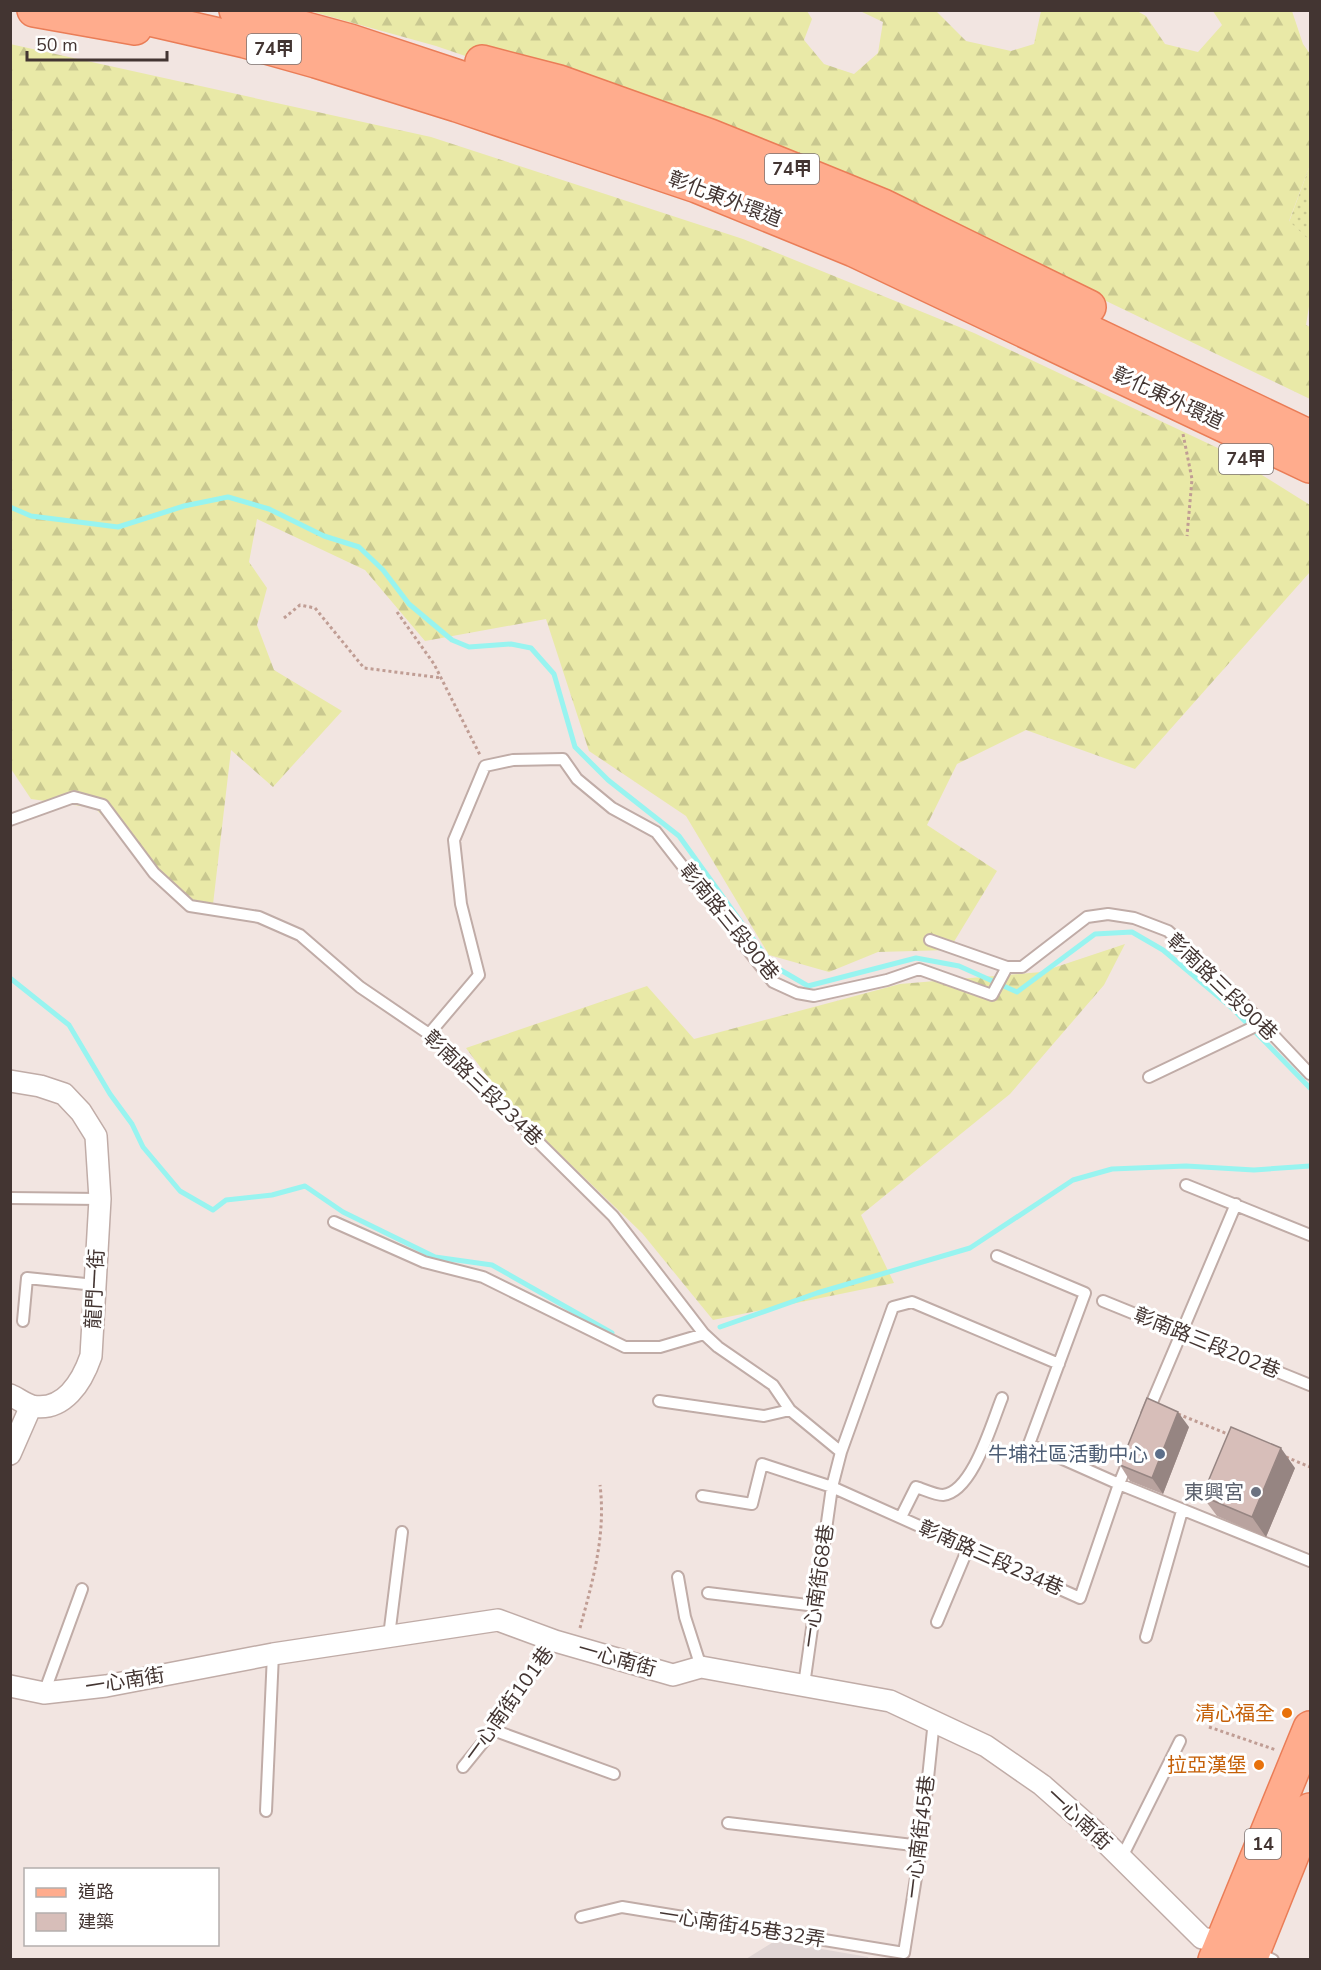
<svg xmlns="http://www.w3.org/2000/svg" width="1321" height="1970" font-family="'Nunito Sans','Noto Sans TC',sans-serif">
<defs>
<pattern id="grass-dots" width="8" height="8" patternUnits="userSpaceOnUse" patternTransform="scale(1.5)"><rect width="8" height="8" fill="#e9e9a7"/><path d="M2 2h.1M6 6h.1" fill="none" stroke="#c9c890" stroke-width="1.8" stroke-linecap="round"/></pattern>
<pattern id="forest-firs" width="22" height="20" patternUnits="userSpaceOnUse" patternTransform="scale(1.5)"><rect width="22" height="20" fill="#e9e9a7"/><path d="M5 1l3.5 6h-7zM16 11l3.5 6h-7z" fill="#c9c890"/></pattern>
</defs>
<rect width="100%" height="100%" fill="#f2e5e1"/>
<path fill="#e0d5d4" d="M775,1941L868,1957L869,1959H746Z"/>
<path fill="url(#grass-dots)" d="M1310,165V241L1289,222Z"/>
<path fill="url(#forest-firs)" d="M310,11H807L812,19L804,40L824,64L854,74L878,53L883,22L860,11H936L966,41L1011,51L1034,44L1041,11H1137L1146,16L1165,44L1198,52L1222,25L1213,11H1292L1303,44L1310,54V165L1289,221L1310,241V300L1306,325L1310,327V399L1077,287L685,131L436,46Z
M10,44L431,137L743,239L974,333L1222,450L1310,505V572L1135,769L1026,730L957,764L927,825L997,871L949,950L878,952L829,972L769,955L686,816L589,751L546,619L425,641L365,570L257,519L249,562L267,588L257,625L274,670L342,711L273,787L231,750L212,913L191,910L95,808L31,799L11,769Z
M1125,944L1104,985L1010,1094L861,1215L894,1283L713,1320L642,1233L508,1104L466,1048L647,986L694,1039L900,984L1041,972Z"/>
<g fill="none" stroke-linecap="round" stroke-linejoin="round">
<path stroke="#98f4f0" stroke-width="5" d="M10,507L31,516L118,527L184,506L228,497L269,509L324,536L359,547L383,570L409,604L452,640L469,647L511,644L531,648L554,674L575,747L608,780L679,836L772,965L808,986L916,958L959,966L1017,992L1095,934L1132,932L1163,950L1232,1008L1310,1088
M10,978L69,1025L110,1094L132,1124L143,1147L180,1191L213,1210L226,1200L272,1195L305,1186L343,1212L435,1257L492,1265L612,1333
M720,1327L817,1293L970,1248L1073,1180L1112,1169L1186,1166L1254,1170L1310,1166"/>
<defs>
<path id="service" d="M10,820L74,797L103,805L154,873L190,906L259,917L300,935L360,987L429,1034L613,1216L704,1334L718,1347L773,1385L790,1410L841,1452
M930,940L1007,967
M429,1034L479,975L461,904L454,840L485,766L513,760L563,759L577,779L612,808L656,832L773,982L797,993L814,996L887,980L919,969L992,995L1007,967H1022L1087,917L1108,914L1134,918L1168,931L1225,984L1310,1074
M1149,1077L1262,1023
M1186,1185L1310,1235
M10,1198L100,1199
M334,1222L424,1262L483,1277L625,1347H660L704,1334
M997,1256L1085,1293L1029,1444L1119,1484L1129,1459
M1103,1301L1310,1385
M23,1321L27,1278L95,1285
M659,1401L764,1416L790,1410
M1147,1414L1236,1204
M702,1496L752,1504L762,1464L832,1487L1080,1598L1119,1484L1310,1561
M901,1517L916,1487C923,1489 935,1495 943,1495C973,1492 992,1422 1002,1398
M678,1577L685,1617L701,1667
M708,1593L816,1606
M937,1622L968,1548
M389,1636L402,1532
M1146,1637L1182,1511
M804,1685L832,1487L841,1452L893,1307L912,1302L1059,1364
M44,1693L82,1589
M493,1730L614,1774
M463,1767L493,1730L555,1641
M266,1811L273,1654
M728,1823L921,1846
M1121,1859L1180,1741
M581,1917L622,1907L904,1953L921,1846L934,1720
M1256,1952L1273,1960"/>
<path id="minor" d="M10,1081L40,1086L64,1094L81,1112L96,1136L100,1199L91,1356C82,1382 64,1412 32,1406C25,1404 17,1398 10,1395
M10,1454L31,1406
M10,1686L44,1693L106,1686L273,1654L498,1620L555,1641L673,1675L701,1667L890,1701L986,1746L1042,1785L1092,1829L1202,1938L1235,1944"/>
<path id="primary" d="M34,10L135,28
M110,10L245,41L316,61L457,105L697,186L854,250L1310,466
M236,10L350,41L706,159L865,225L1310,437
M482,62L559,82L710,136L802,173L883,206L1089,307
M1215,1960L1310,1728
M1250,1960L1310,1810"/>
</defs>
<use href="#service" stroke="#c0aca7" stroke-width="14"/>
<use href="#minor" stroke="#c0aca7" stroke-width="24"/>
<use href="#primary" stroke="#ea7d57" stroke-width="36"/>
<path stroke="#c09d94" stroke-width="3" stroke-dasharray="3 3" stroke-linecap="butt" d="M1183,434L1192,479L1187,536
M397,612L434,664L480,755
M284,618L300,605L315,608L364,668L442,678
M1178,1414L1230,1435
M1286,1457L1310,1467
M580,1628C593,1580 606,1535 600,1485
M1209,1727L1276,1750"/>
<use href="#service" stroke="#fff" stroke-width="10"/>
<use href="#minor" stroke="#fff" stroke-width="21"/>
<use href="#primary" stroke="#ffac8d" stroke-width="33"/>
</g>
<path fill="#b9a39f" d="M1189,1427L1163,1494L1130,1481L1120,1465Z
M1295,1468L1266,1537L1217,1516L1202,1496Z"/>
<path fill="#968582" d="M1178,1412L1189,1427L1163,1494L1152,1478Z
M1281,1448L1295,1468L1266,1537L1252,1517Z"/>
<path fill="#d7beb9" stroke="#968582" stroke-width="1.5" d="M1147,1398L1178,1412L1152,1478L1120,1465Z
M1231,1427L1281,1448L1252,1517L1202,1496Z"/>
<circle fill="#5c6f8a" stroke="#fff" stroke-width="2" cx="1160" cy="1454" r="6"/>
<circle fill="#6b7280" stroke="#fff" stroke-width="2" cx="1256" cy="1492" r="6"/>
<g fill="#e8710a" stroke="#fff" stroke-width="2">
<circle cx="1287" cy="1713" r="6"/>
<circle cx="1259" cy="1765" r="6"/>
</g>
<g text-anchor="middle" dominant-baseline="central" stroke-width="6" stroke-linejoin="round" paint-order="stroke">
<g fill="#fff" stroke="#7b7270" stroke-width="1.5">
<rect x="247" y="34" width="54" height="30" rx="4.5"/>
<rect x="765" y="154" width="54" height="30" rx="4.5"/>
<rect x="1219" y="444" width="54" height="30" rx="4.5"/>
<rect x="1245" y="1829" width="36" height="30" rx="4.5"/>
</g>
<g font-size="18" font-weight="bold" fill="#433532">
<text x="274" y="49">74甲</text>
<text x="792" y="169">74甲</text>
<text x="1246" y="459">74甲</text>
<text x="1263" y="1844">14</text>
</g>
<g font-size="20" fill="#433532" stroke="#fff">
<text transform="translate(725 199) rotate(21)">彰化東外環道</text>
<text transform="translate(1168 398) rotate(25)">彰化東外環道</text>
<text transform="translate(729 922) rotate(51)">彰南路三段90巷</text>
<text transform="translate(1222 987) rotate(44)">彰南路三段90巷</text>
<text transform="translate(483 1088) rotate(44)">彰南路三段234巷</text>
<text transform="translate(95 1289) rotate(-87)">龍門一街</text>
<text transform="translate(1207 1343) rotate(22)">彰南路三段202巷</text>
<text transform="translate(991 1558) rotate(24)">彰南路三段234巷</text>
<text transform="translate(818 1586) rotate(-82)">一心南街68巷</text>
<text transform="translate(617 1659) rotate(16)">一心南街</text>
<text transform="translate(125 1681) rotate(-9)">一心南街</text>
<text transform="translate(509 1704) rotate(-54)">一心南街101巷</text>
<text transform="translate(1079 1819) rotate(43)">一心南街</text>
<text transform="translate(920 1837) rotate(-83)">一心南街45巷</text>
<text transform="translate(742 1927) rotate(9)">一心南街45巷32弄</text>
</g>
<g font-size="20" fill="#4e5e75" stroke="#fff" text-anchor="end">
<text x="1148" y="1454">牛埔社區活動中心</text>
</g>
<g font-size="20" fill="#5b616d" stroke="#fff" text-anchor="end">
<text x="1244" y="1492">東興宮</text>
</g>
<g font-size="20" fill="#c56008" stroke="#fff" text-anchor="end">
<text x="1275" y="1713">清心福全</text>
<text x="1247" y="1765">拉亞漢堡</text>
</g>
</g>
<rect width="1321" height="1970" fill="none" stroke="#433532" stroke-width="24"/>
<rect x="24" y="1868" width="195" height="78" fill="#ffffff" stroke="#b4aead" stroke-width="1.5"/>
<rect x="36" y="1888" width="30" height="9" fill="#ffac8d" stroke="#b4aead" stroke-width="1.5"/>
<text x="78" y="1898" font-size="18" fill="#433532">道路</text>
<rect x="36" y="1913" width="30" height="18" fill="#d7beb9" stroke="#b4aead" stroke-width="1.5"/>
<text x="78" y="1928" font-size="18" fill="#433532">建築</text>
<path d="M27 51v9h140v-9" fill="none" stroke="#433532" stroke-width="3"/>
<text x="36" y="51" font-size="18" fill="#433532" stroke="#ffffff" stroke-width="4.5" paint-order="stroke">50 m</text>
</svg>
